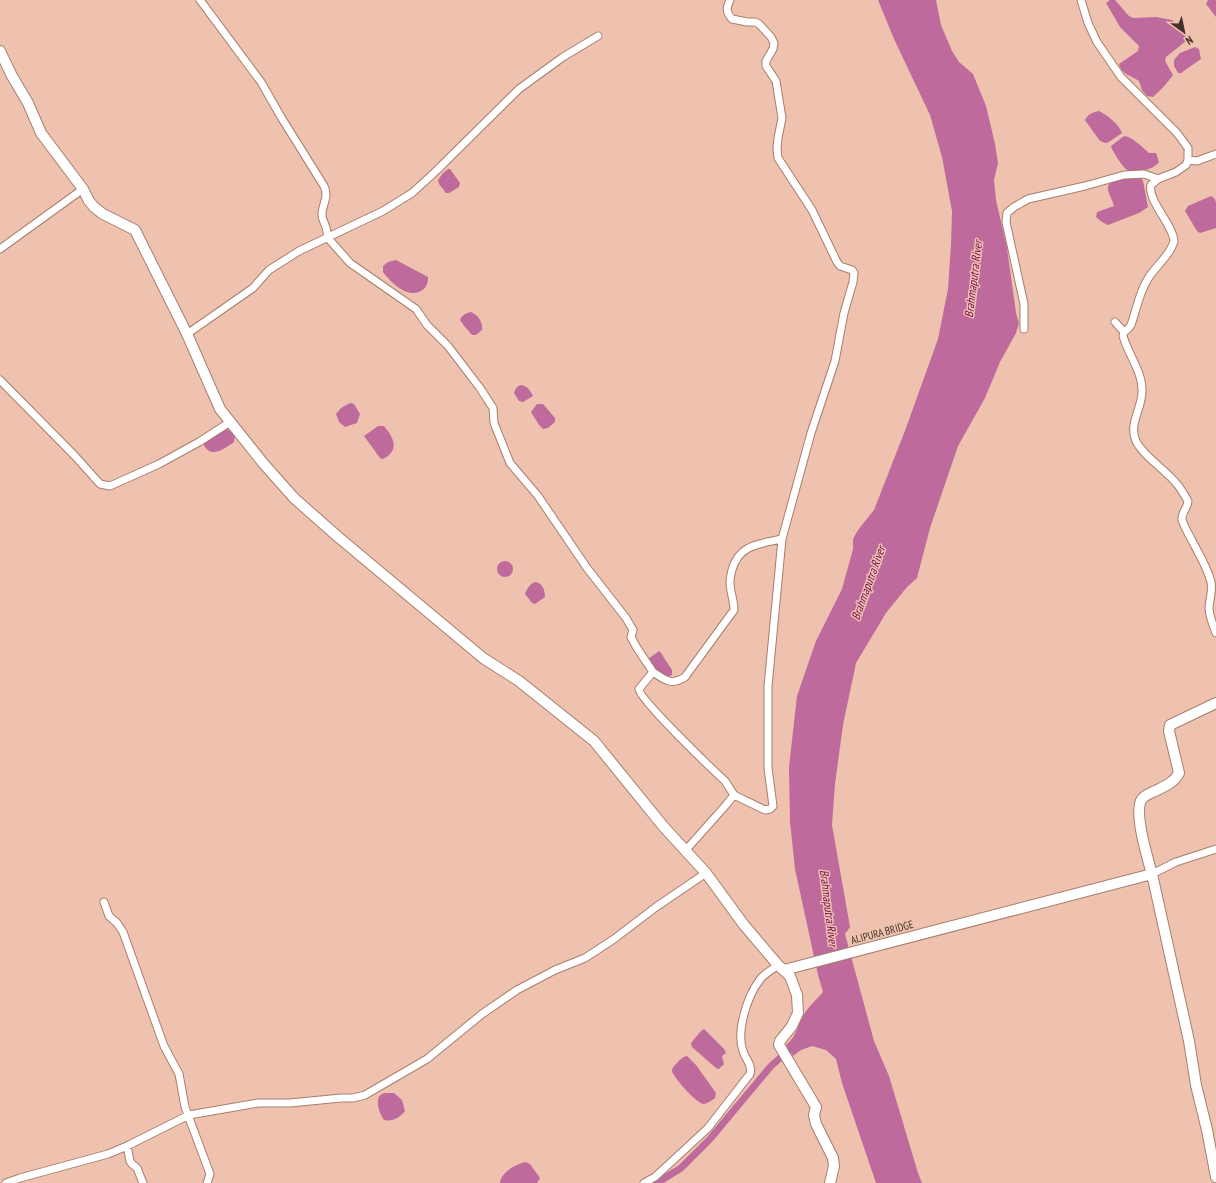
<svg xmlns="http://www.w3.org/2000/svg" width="1216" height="1183" font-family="'PT Sans Narrow',sans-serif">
<rect width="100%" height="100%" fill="#efc2af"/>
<path fill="#be6a9c" d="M878,0H936L941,25L952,51L959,62L973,74L986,106L995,144L998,163L994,180L996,200L1007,248L1016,313L1019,323L1016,333L1000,362L985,398L958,446L930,528L917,578L907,587L886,613L856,663L843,725L835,784L832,825L850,927L845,934L874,1041L889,1076L918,1173L922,1183H876L842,1083L836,1059L826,1050L812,1046L801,1050L793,1056L786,1045C796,1037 797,1027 803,1016C808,1007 817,999 823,992L818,975L795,869L790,822L789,767L797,696L816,641L842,589L853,549V539L858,530L874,510L906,428L938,339L948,289L951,245L952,211L942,157L930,115L894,39Z
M1110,0H1115L1129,16L1133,18L1156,17L1172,20L1187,35L1186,41L1166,57L1165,61L1173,75C1169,81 1159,92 1153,97L1147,96L1142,90L1139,81C1132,76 1121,74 1119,64L1138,51L1139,46L1120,27L1106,3Z
M1208,0H1216V17L1206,4Z
M1195,47L1199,49L1201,59L1181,73H1178L1174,66V60L1180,53Z
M1099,111C1107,115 1119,124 1122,133L1109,142L1105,143L1100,141L1087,123L1085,120C1088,114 1093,112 1099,111Z
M1124,136C1133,137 1142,147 1149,153H1156L1159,162C1155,169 1134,175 1127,170C1121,165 1116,156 1112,149L1111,146Z
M448,169H450L460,183L459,187L449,193H446L439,184L438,180L443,173Z
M1134,176L1141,178L1143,181L1148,207L1139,213L1108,225L1102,222L1096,217L1097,212L1114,206C1113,201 1109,195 1108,190C1106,178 1126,178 1134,176Z
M1211,196L1215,199L1216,203V228L1200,233L1197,231L1185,211L1188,206Z
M396,260L428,277C428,284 426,289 419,292C405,297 391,282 383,272V266L388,262Z
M471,312C478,315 483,322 482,330L476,335H472L465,327L460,320C462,315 466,313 471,312Z
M520,385C527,385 530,390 533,396L523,402L519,401L514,393L516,388Z
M350,403L354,404L360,414L357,423L345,427L339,422L336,414L341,408Z
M537,404H543L555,418V422L548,428L543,429L539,425L531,412Z
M378,426H384C394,438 400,450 383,459L380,458L364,436Z
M226,428L235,435L234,442C224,449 210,460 203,443Z
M497 569a8 8 0 1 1 16 0a8 8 0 1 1-16 0Z
M536,582C542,583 545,590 545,597L535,604L532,603L525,594C527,589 530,583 536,582Z
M659,651L661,653L672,670V675L666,678L657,672L648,659Z
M704,1029L724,1049L726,1053L722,1056L724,1064L719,1069L716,1068L692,1047L691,1043L700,1032Z
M687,1056L696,1065L716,1093L715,1098C712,1100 708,1103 704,1104C697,1104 673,1077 672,1071C672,1068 675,1065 677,1063C680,1060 682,1057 687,1056Z
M384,1093H394L402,1100L405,1111C401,1117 392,1122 384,1120C379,1112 376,1105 379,1096Z
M525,1162L530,1164L540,1178L537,1183H500C501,1172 515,1165 525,1162Z"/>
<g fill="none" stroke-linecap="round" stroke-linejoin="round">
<path stroke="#be6a9c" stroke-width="7" d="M657,1183L681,1168L710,1139L771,1066L788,1051"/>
<defs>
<path id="street" d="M200,0L261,82L281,117L324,186C329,197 323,203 322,213C321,222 329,226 327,237L350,263L416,309L427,325L448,346L480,388L493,408L494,423L510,463L538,496L587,568L626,618L633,630L631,637L637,648L653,672
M1081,0L1088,23L1097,42L1121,77L1177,133L1188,148V160L1186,165L1176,172L1158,179L1151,185C1147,200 1173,225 1174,241C1171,254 1156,266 1149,277C1139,292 1137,308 1131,325L1128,329L1124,332L1123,336C1128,354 1142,371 1142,390C1143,407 1128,424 1136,441C1143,456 1166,470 1176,483C1181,488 1184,495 1188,501C1188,508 1181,512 1182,520C1190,541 1205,559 1211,582C1213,592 1209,600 1209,609C1210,618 1213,625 1216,633
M1188,160L1197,161L1216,154
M0,249L83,189
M1115,322L1124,332
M1024,329V304L1006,222L1007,213L1014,207L1028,199L1085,186L1124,175L1144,174L1158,179
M187,334L253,288L269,270L299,251L383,211L412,193L434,173L519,89L563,57L598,36
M0,380L75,456L100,484L110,486L159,464L199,442L230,422
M734,795L765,810L770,809L773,806L768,768V686L782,539
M685,851L726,805L734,795L725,781C712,769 639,699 639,689L653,672C665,680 671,686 685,677L734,610C734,600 730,592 730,582C730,578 731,574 732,570C739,544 760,544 782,539L811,433L835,361L844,313L853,282L854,273L852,270L840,266L837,262L812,210L778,158L777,149L778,138L782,118L776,81L766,66V61L773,49L774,43L771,37L759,24L755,22H747L732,19C726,12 726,8 730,0
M1152,874L1176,862L1216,849
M104,902L109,916L117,923L123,932L164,1046L179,1074L185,1107L210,1174L207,1183
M127,1146L130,1161L132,1164L137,1168L143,1183
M6,1183L20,1178L108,1154L127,1146L189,1115L258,1103H290L341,1098H353L365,1095L427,1059L482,1014L517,990L555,970L585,958L614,939L656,907L706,873
M644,1183L655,1177L708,1128L750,1074C753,1065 745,1059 743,1051C736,1032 747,997 759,981C763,974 772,970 778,965"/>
<path id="secondary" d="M0,51L12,76L28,103L41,133L83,189L89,201L94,207L103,214L135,230L187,334L220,409L263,463L294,498L337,536L483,658L519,681L594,741L663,826L706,873L744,925L778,965L790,976L797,995L798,1013L792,1026L780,1041L779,1045L816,1107L814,1115L816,1124L833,1158L834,1166L830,1183
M1152,874L1189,1041L1196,1085L1207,1130L1216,1177
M784,970L1152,874C1148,860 1133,811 1142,799C1145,795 1151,793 1155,791C1165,786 1174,783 1179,773L1169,731L1170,725L1216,703"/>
</defs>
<use href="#street" stroke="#a77e6c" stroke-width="9"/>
<use href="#secondary" stroke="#a77e6c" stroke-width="12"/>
<use href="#street" stroke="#fff" stroke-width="7"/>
<use href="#secondary" stroke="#fff" stroke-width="10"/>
</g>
<g text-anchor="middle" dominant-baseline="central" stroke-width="3" stroke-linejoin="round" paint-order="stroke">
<g font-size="11" fill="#44322a" stroke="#efc2af">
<text transform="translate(882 932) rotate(-15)">ALIPURA BRIDGE</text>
</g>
<g font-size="12" font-style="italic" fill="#720753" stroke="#efc2af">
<text transform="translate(973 279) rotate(-83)">Brahmaputra River</text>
<text transform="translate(868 583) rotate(-70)">Brahmaputra River</text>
<text transform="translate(829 908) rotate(83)">Brahmaputra River</text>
</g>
</g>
<g transform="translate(1184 32) rotate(147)" stroke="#efc2af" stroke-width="3" paint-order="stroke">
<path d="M0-3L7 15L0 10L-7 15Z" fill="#44322a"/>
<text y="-6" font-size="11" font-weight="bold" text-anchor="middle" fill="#44322a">N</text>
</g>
</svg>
